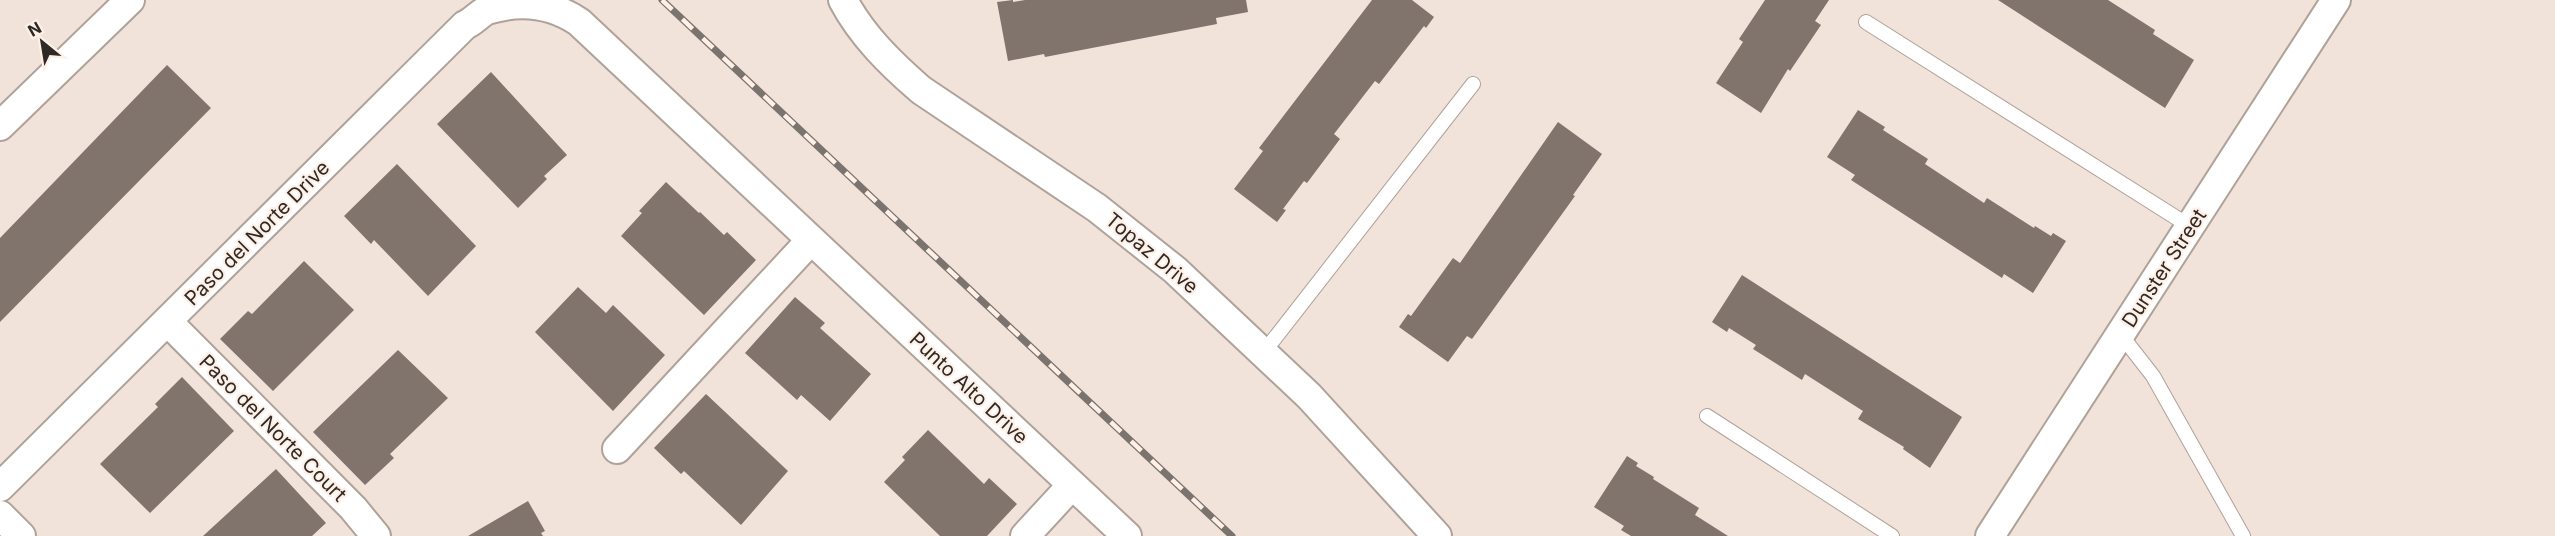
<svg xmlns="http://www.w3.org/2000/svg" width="2555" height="536" font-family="Inter,sans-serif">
<rect width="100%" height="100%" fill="#f1e3da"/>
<path fill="#81746c" d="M1013,0V2L1025,0H1246L1248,12L1216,18L1217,24L1045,57L1044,54L1008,61L997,2Z
M1372,0H1412L1434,17L1426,28L1424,26L1379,84L1375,81L1334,134L1340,139L1307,183L1304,181L1283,209L1286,210L1277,222L1234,189L1263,151L1259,148Z
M1765,0H1829L1815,21L1821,25L1790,71L1788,69L1761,113L1716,83L1743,42L1739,39Z
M1998,0H2108L2155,30L2153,34L2194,60L2165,108Z
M167,65L211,108L0,322V238Z
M491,72L567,155L544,176L547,179L518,208L437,124Z
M1858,110L1885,127L1883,130L1928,159L1925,164L1984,203L1987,198L2034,228L2035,226L2051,236L2053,233L2066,241L2033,293L2004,274L2002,278L1851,180L1855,175L1827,157Z
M1558,122L1602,154L1573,195L1575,196L1472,339L1467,336L1448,362L1399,327L1408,314L1411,316L1453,258L1460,263Z
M397,164L476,246L428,296L374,240L371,244L344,216Z
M666,182L699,213L700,212L724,235L727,232L756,260L704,315L621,236L642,213L639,211Z
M304,261L354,310L273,391L220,339L248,311L252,314Z
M1742,275L1962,417L1930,468L1903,449L1904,447L1858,419L1863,411L1805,374L1802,380L1753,349L1756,345L1729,328L1727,332L1712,322Z
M578,287L606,313L613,305L665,355L613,411L535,332Z
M795,297L825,323L820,328L871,374L830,421L801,395L797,400L745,353Z
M398,350L448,398L390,454L394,458L365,485L313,432Z
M182,377L234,431L150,513L100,464L158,407L155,404Z
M706,394L788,471L741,525L684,471L681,474L654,448Z
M928,430L984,484L989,478L1017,504L987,536H940L884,482L905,460L902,457Z
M1627,456L1638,463L1636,466L1654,477L1653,479L1699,508L1695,515L1728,536H1631L1621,530L1624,526L1594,507Z
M276,469L326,523L312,536H203Z
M528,501L545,531L541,533L543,536H468Z"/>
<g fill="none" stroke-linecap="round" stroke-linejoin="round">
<defs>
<path id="service" d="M1866,22L2191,227
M2121,335L2153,376L2243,536
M1264,352L1473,84
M1707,416L1892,536"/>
<path id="minor" d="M843,0C862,36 891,64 921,90L1097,208L1175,270L1309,396L1437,536
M0,126L130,0
M168,322L353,508L376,536
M617,449L811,240
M0,487L465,25C473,22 479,14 487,10C519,0 551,3 579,22L1127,536
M0,515L21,536
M1025,536L1072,485
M1990,536L2336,0"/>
</defs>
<use href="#service" stroke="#afa299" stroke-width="16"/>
<use href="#minor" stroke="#afa299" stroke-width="32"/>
<use href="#service" stroke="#fff" stroke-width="14"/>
<use href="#minor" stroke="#fff" stroke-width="28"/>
<defs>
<path id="rail" d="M662,0L1232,536"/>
</defs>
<use href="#rail" stroke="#7b736d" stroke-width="7"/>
<use href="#rail" stroke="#fff0e7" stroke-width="4.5" stroke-dasharray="14" stroke-linecap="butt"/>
</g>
<g text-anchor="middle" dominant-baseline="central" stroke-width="4.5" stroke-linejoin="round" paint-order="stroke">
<g font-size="20" fill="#2e2925" stroke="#fff0e7">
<text transform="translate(257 233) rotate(-45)">Paso del Norte Drive</text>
<text transform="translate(1152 253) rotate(40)">Topaz Drive</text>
<text transform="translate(2164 268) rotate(-57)">Dunster Street</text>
<text transform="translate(969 388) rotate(43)">Punto Alto Drive</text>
<text transform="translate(273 428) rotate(45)">Paso del Norte Court</text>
</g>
</g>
<g transform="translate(42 42) rotate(330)" stroke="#fff0e7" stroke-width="4.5" paint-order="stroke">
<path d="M0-4.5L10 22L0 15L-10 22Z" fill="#2e2925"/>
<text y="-9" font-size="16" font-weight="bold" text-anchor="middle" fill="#2e2925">N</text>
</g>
</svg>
